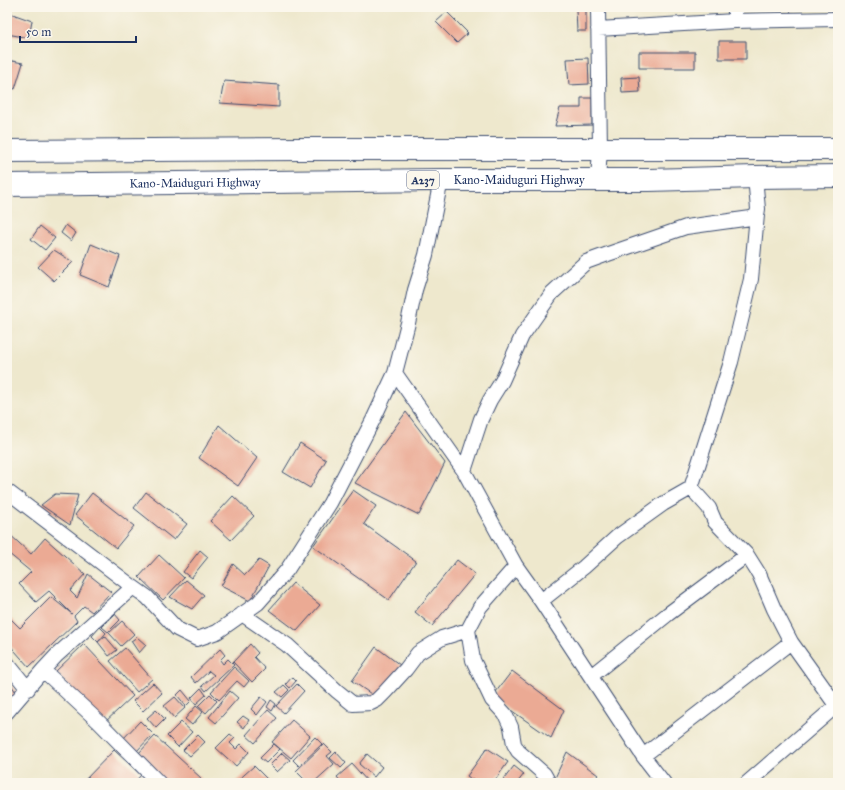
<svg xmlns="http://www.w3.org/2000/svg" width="845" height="790" font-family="'IM FELL Great Primer',serif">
<rect width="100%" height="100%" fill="#fbf7ec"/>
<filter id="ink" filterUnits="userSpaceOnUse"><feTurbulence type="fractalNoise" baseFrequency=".025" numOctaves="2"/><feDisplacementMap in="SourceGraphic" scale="8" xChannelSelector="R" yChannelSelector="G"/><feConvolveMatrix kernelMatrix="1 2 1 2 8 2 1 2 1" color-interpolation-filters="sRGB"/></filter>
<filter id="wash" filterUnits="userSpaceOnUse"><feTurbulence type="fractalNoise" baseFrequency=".012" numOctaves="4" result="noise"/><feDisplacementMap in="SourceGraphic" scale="16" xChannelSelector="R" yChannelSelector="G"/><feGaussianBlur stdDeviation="0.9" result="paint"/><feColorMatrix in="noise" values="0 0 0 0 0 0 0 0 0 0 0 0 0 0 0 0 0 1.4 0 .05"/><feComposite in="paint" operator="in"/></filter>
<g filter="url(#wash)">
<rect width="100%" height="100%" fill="#eee8cd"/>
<g id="blocks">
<path fill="#ebaa94" d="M586,9V31H577L576,10Z
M7,12L32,21L29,38L7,34Z
M447,12L468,33L457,43L436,22Z
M719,41H746V59H719Z
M639,52H695V68H639Z
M588,58L589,84L569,85L567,59Z
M7,60L23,63L15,89L7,87Z
M639,77L640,92L622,93L621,78Z
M224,81L279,85V107L220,103Z
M581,98H592V125L555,126L560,108H581Z
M66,225L76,233L71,241L61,233Z
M40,226L55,238L45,250L31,239Z
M91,244L120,256L109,287L80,275Z
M54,250L73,262L54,281L38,267Z
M406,412L445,463L419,515L355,483Z
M219,425L257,458L238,486L199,458Z
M300,443L326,460L310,488L283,472Z
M353,490L376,506L364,524L416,561L389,600L313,546Z
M146,492L187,524L174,540L134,508Z
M92,493L134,526L116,548L75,515Z
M55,494L78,495L70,525L41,505Z
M233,496L254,516L231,540L210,521Z
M7,532L31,554L45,538L85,574L70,591L77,598L88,574L111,592L92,612L84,606L74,616L77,621L29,667L7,642V615L20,628L51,597L72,614L49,591L36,602L19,584L31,572L8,553L7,554Z
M200,550L208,557L191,578L183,572Z
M159,555L184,578L163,600L139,577Z
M259,560L269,566L250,601L221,586L233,564L245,575Z
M457,560L475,574L432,626L415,612Z
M186,580L204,595L192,609L170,597Z
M293,583L320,605L297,631L269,610Z
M115,614L120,620L108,632L102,627Z
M122,621L134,634L121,646L109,633Z
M100,627L106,633L98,642L105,636L117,650L109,656L98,642L92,636Z
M137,637L146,645L139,653L131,641Z
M84,644L133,696L104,723L55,672Z
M250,644L258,653L254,657L265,669L252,682L233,662Z
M376,647L404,668L377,698L352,681Z
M125,648L152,679L137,692L110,661Z
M220,649L225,655L220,660L223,664L228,659L234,665L206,691L202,686L214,675L209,671L196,683L191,677Z
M234,667L249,681L244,687L237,681L219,700L211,692Z
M512,671L564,710L551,738L492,697Z
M292,677L296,681L290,688L286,684Z
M7,679L18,695L7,703Z
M153,683L162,693L143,711L133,701Z
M297,684L304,691L284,713L276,706Z
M284,685L289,690L282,697L276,692Z
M201,688L206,695L196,704L191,698Z
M182,690L191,701L186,706L177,695Z
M230,691L238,698L216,723L209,717Z
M210,694L217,701L206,713L198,706Z
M175,697L185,708L174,718L164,706Z
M261,697L267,702L257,715L251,709Z
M271,700L276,704L272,711L267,707Z
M196,706L203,712L192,725L185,719Z
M156,710L165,719L156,728L147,718Z
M268,710L277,718L255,743L246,735Z
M243,716L249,720L244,728L237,722Z
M292,720L310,736L291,758L272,742Z
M140,721L153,734L135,753L122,740Z
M181,722L192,732L178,747L167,736Z
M230,734L235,738L230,743L236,749L241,744L249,752L236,766L216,748Z
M198,735L205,742L190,756L183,750Z
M155,736L201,778L196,783H165L136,756Z
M315,737L322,744L299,766L293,760Z
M274,744L280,749L266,763L260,758Z
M324,744L332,752L327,756L334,764L313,783H308L296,771Z
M487,748L508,762L493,783H477L467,776Z
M114,750L141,775L134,783H82Z
M336,752L346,763L341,768L330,758Z
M567,752L598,775L593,783H563L555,778Z
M282,753L290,760L277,772L270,765Z
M367,754L382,767L374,777L359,764Z
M352,764L368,782L366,783H342L337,777Z
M254,766L270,782L269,783H235Z
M514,766L524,774L517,783H501Z"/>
</g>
</g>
<g filter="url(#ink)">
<use href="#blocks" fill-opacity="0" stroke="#3b4b6f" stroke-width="1"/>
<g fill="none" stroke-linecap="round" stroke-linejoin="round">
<defs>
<path id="minor" d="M598,7L600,149L598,180
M735,7V21
M598,29L735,21L838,19
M395,373L464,471L516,566L541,601L643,756L664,783
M464,471L481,419L490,400L502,381L522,336L552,293L586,262L608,254L686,227L751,218L757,215L758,209L755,177
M691,488L709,508L715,522L747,555L759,574L774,609L791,642L838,708
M7,491L133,587L147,597L177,629L197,639L217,632L258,603L287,570L330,503L373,420L395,373L408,323L415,290L426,255L441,180
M516,566L480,607L468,630L473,660L492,700L505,714L511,727L514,744L518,751L544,774L549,783
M541,601L584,567L617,537L663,504L691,488L731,362L751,279L757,215
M242,614L287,645L337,691L353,704L371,703L377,700L385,692L406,669L418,653L442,638L468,630
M7,663L28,689
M43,670L98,721L159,783
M591,676L668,614L747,555
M7,712L43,670L57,655L133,587
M643,756L791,642
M747,783L836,706"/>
<g id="trunk">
<path d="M7,151L303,149H838"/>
<path id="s1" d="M7,185L441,180H649L755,177L838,176"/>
</g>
</defs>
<use href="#minor" stroke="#3b4b6f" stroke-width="16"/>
<use href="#trunk" stroke="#3b4b6f" stroke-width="24"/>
<use href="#minor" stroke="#fff" stroke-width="14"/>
<use href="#trunk" stroke="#fff" stroke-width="22"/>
</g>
</g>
<g text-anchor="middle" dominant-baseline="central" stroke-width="3" stroke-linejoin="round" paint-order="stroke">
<rect fill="#fbf7ec" stroke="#5e6b89" stroke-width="1" x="407" y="171" width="32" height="18" rx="3"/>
<g font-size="11" font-weight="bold" fill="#1b2f5e">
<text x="423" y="180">A237</text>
</g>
<g font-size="12" fill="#1b2f5e" stroke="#fbf7ec">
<text stroke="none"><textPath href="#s1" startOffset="512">Kano-Maiduguri Highway</textPath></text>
<text stroke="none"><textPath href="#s1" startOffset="188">Kano-Maiduguri Highway</textPath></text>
</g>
</g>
<rect width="845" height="790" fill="none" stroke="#fbf7ec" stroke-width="24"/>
<path d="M20 36v6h116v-6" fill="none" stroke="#1b2f5e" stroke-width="2"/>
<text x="26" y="36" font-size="12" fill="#1b2f5e" stroke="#fbf7ec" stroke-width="3" paint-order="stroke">50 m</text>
</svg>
